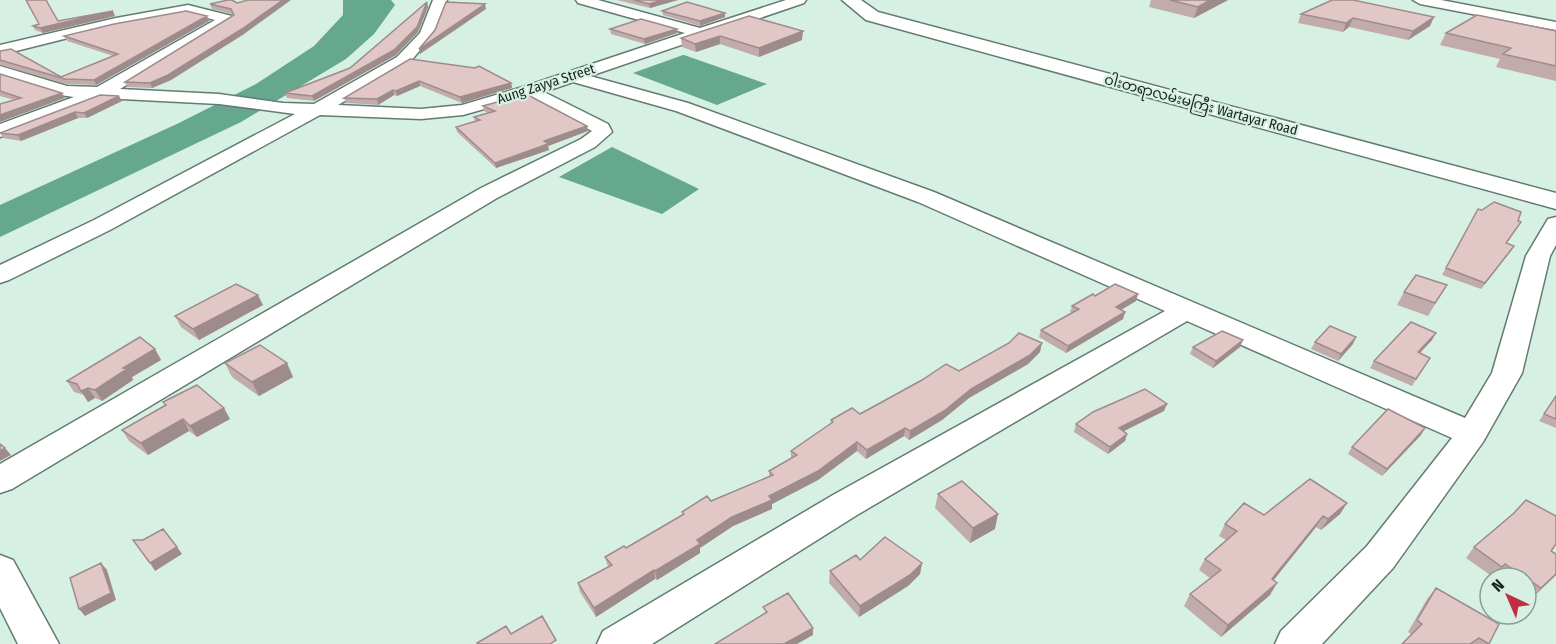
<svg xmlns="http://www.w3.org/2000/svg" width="1556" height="644" font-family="'Fira Sans Condensed','Noto Sans Myanmar',sans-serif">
<rect width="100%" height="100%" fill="#d7f0e4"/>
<path fill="#65a88d" d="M343,0H391L395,5L374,34L346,59L241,122L0,237V205L179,123L256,84L314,46L343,15Z
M683,55H684L767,84L717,105L633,73Z
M612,147L699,189L662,214L559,177Z"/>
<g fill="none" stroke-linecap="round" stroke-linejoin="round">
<defs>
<path id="street" d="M433,0H447L434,34L409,63L338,105L421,109L462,105L523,87L685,33L578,3L576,0H598L700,28L786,0H806L804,3L590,76L688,103L934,192L1465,418L1492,373L1526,256L1548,219L1556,217V245L1550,256L1522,373L1483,442L1393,568L1322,644H1275L1281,631L1367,546L1452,438L1187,321L857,515L652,644H597L603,631L833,495L1165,311L918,202L676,111L573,82L544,92L608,124L612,132L595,147L497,198L12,489L0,493V464L481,188L581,139L592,131L527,97L463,115L421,119L320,115L110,230L9,280L0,283V265L94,220L295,114L219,104L102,98L0,137V124L74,97L60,95L0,76V66L67,86L97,87L215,20L188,13L116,26L0,55V45L116,18L188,5L232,16L234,19L120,89L219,94L283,103L314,104L397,57L420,33Z
M1413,0H1441L1556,22V30L1420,4Z
M0,555L13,560L59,644H18L0,608Z"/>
<path id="secondary" d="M842,0H861L878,12L1556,193V209L866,20Z"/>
</defs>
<use href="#street" stroke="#647b71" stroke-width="3"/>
<use href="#secondary" stroke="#647b71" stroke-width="3"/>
<use href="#street" fill="#fff" fill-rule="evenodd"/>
<use href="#secondary" fill="#fff" fill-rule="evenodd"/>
</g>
<path fill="#c2abab" d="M228,0L244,34L171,80L152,88L127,87L125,82L234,16L233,14L212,9L210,4Z
M617,0H678L650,8Z
M1151,0H1228L1194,18L1149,7Z
M427,2L428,7L418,32L396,55L314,101L287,98L285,93L350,68Z
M662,11L725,17L700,26L663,15Z
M1301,14L1430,26L1408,40L1349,27L1343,32L1298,23Z
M115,16L43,33L35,30L33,26L58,21Z
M749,16L802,40L759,57L720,44L696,52L682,47L681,38Z
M209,21L96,85L67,84L0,65V51L61,77L113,56L67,41L64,36Z
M610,29H677V33L645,44L611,34Z
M1556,31V81L1496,67L1500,59L1440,45L1446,33Z
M410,59L511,83L512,88L462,103L420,86L397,96L394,95L378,105L346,103L344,98Z
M0,74L65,98L14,100L0,96Z
M100,95L122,101L87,118H78L21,141L3,138L0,133Z
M483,106L587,126L588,131L548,146L549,150L496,168L457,132L456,127L475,121L474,117L488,113L484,111Z
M1478,209L1521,222L1507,243L1514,246L1481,289L1442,275Z
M1447,285L1428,316L1397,305L1404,292Z
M1095,296L1136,301L1121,310L1125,312L1123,319L1066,353L1039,337L1041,330L1072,313L1070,312L1072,306Z
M263,305L199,340L181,327L175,316Z
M1432,340L1420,353L1430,358L1412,386L1370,368L1374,361Z
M1315,342L1353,344L1338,361L1311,349Z
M1193,347H1240L1213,368L1190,354Z
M155,349L161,360L132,377L133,380L102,401L95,398L88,402L84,395L74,392L67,381Z
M1040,352L1028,364L969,398L942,420L909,440L904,436L866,459L857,451L818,480L772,504V509L733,526L700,548V553L657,580L655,579L596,617L580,592L578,583L608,567L605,557L626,548L682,515V512L711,501L769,477V471L791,459V451L831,424V420L860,414L959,371Z
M225,363L293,377L259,396L232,377Z
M1556,396V428L1539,421Z
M163,402L230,419L197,437L189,431L148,455L129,441L122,430L165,405Z
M1164,411L1124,431L1127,434L1125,441L1108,454L1074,432L1076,424Z
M1421,435L1382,476L1348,454L1352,447Z
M938,494L995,529L970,543L935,508Z
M1347,503L1340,514L1321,530L1316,527L1273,580L1270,595L1221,637L1184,606L1190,594L1210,578L1199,570L1205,559L1226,540L1219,536L1225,524L1264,515Z
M1474,547L1551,551L1556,575L1532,598L1526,594V578H1502L1497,574L1493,577L1466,558Z
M860,560L922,563L920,574L908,586L859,617L829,583L830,571Z
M1436,588L1499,624L1489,644H1402L1411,634L1408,632L1427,599Z"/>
<path fill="#9e8b8b" d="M283,0H291L244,34L171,80L152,88L150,83Z
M662,0H678L650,8L649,4Z
M1210,0H1228L1194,18L1198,7Z
M427,2L428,7L418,32L396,55L314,101L312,96L394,50Z
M485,4L486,9L420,54L419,49Z
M113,11L115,16L43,33L40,28Z
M725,13V17L700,26V21Z
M207,16L209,21L96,85L94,80Z
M1434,17L1430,26L1408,40L1413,31Z
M1353,18L1349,27L1343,32L1346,23Z
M677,29V33L645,44L644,39Z
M803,31L802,40L759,57V48Z
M720,36V44L696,52L695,44Z
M419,81L420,86L397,96L396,91Z
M511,83L512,88L462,103L460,97Z
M393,90L394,95L378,105L377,99Z
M62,93L65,98L0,122V115Z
M119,96L122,101L87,118L84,113Z
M75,112L78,118L21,141L18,135Z
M587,126L588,131L548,146L549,150L496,168L495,163L544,141Z
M1514,246L1510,252L1481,289L1485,283Z
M1138,294L1136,301L1114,314L1116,307Z
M258,295L263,305L199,340L193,329Z
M1125,312L1123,319L1066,353L1068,346Z
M1436,333L1432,340L1414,359L1418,352Z
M1356,337L1353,344L1338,361L1341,354Z
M1243,340L1240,347L1213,368L1216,361Z
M1042,343L1040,352L1028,364L969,398L942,420L909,440L910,431L971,389Z
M155,349L161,360L132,377L133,380L102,401L95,390L123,368Z
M287,363L293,377L259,396L252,382Z
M88,388L95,398L88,402L81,391Z
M1167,404L1164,411L1116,435L1119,428Z
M224,408L230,419L197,437L190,426Z
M183,419L189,431L148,455L141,443Z
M905,428L904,436L866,459L867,450Z
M1425,428L1421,435L1382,476L1387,469Z
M1127,434L1125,441L1108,454L1110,447Z
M857,442V451L818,480L772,504V509L733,526L700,548V553L657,580L655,571L697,540L732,517L769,496Z
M5,448L11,455L0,461V451Z
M1347,503L1340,514L1321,530L1328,519Z
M998,514L995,529L970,543L973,528Z
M1323,516L1316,527L1265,591L1272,579Z
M177,547L182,554L155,571L150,563Z
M101,563L107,570L116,600L85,616L79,609Z
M922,563L920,574L908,586L859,617L860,606Z
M654,570L655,579L596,617L594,608Z
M1556,574V575L1532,598L1541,588Z
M1277,583L1270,595L1221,637L1228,625Z
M813,628V635L797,644H784Z"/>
<path fill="#e2c7c7" stroke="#9e8b8b" stroke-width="1.5" d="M26,0H46L58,21L113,11L40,28L33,26L39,24Z
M228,0H232L237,3L248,0H283L242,29L168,75L150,83L125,82L234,15L231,9L210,4Z
M634,0H662L649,4Z
M1170,0H1210L1198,7Z
M1332,0H1353L1434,17L1413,31L1353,18L1346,23L1301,14Z
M427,2L417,27L394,50L312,96L285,93L350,68Z
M446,2L485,4L419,49L435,30Z
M687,2L725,13L700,21L662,11Z
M186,11L207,16L94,80L65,79L0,60V51L11,49L61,77L118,54L64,36L114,24Z
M1477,15L1556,31V66L1503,54L1511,48L1446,33Z
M749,16L803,31L759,48L720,36L695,44L681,38Z
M641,19L677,29L644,39L610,29Z
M410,59L475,68L479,66L511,83L460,97L419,81L396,91L393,90L377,99L344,98Z
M0,74L62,93L0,115V104L21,98L0,91Z
M526,94L587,126L544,141L548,144L495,163L456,127L480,120L474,117L495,111L483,106Z
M100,95L119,96L84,113L75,112L18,135L0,133Z
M1494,202L1521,212L1518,221L1521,222L1506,243L1514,246L1485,283L1446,268L1478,209L1482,210Z
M1416,275L1447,285L1435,303L1404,292Z
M236,284L258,295L193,329L175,316Z
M1115,284L1138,294L1116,307L1125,312L1068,346L1041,330L1079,309L1072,306L1093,294L1095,296Z
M1411,322L1436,333L1418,352L1430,358L1416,379L1374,361Z
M1330,326L1356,337L1341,354L1315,342Z
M1222,331L1243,340L1216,361L1193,347Z
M1019,333L1042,343L1030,355L971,389L944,411L910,431L905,428L867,450L857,442L818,471L769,496L772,500L732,517L697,540L700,544L655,571L654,570L594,608L578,583L612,565L605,557L624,546L626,548L684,514L682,512L707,496L711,501L773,475L769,471L797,455L791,451L833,422L831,420L852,408L860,414L922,380L946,364L959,371L1009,343Z
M140,337L155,349L123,368L127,369L95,390L88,388L81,391L77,384L67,381Z
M260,345L287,363L252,382L225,363Z
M197,385L224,408L190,426L183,419L141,443L122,430L166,405L163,402Z
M1145,389L1167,404L1119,428L1127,434L1110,447L1076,424L1093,412Z
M1556,396V419L1544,414Z
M1388,409L1425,428L1387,469L1352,447Z
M0,444L5,448L0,451Z
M1310,479L1347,503L1328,519L1323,516L1272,579L1277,583L1228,625L1190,594L1221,570L1205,559L1237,531L1225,524L1244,503L1264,515Z
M962,481L998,514L973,528L938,494Z
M1526,500L1556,516V544L1551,551L1556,554V574L1541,588L1505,564L1502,567L1474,547L1514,513Z
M163,529L177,547L150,563L133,540H143Z
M885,537L922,563L910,575L860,606L830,571L856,555L860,560Z
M101,563L111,593L79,609L70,578Z
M1436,588L1499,624L1489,644L1479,638L1470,644H1402L1422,624L1417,620Z
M788,593L813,628L784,644H715L767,612L763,607Z
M542,616L556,640L550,644H478L477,643L506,626L511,634Z"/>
<g text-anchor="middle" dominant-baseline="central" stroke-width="4.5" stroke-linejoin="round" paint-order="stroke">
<g font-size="14" fill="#18221e" stroke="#d7f0e4">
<text transform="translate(546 84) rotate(-18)">Aung Zayya Street</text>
<text transform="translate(1201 105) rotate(15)">ဝါးတရာလမ်းမကြီး Wartayar Road</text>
</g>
</g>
<g transform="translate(1508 596) rotate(316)"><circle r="28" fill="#d7f0e4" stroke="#8b9e95" stroke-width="1.5"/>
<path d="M0-4.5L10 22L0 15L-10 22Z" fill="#c02f40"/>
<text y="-9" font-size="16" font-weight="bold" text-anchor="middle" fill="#18221e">N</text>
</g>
</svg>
